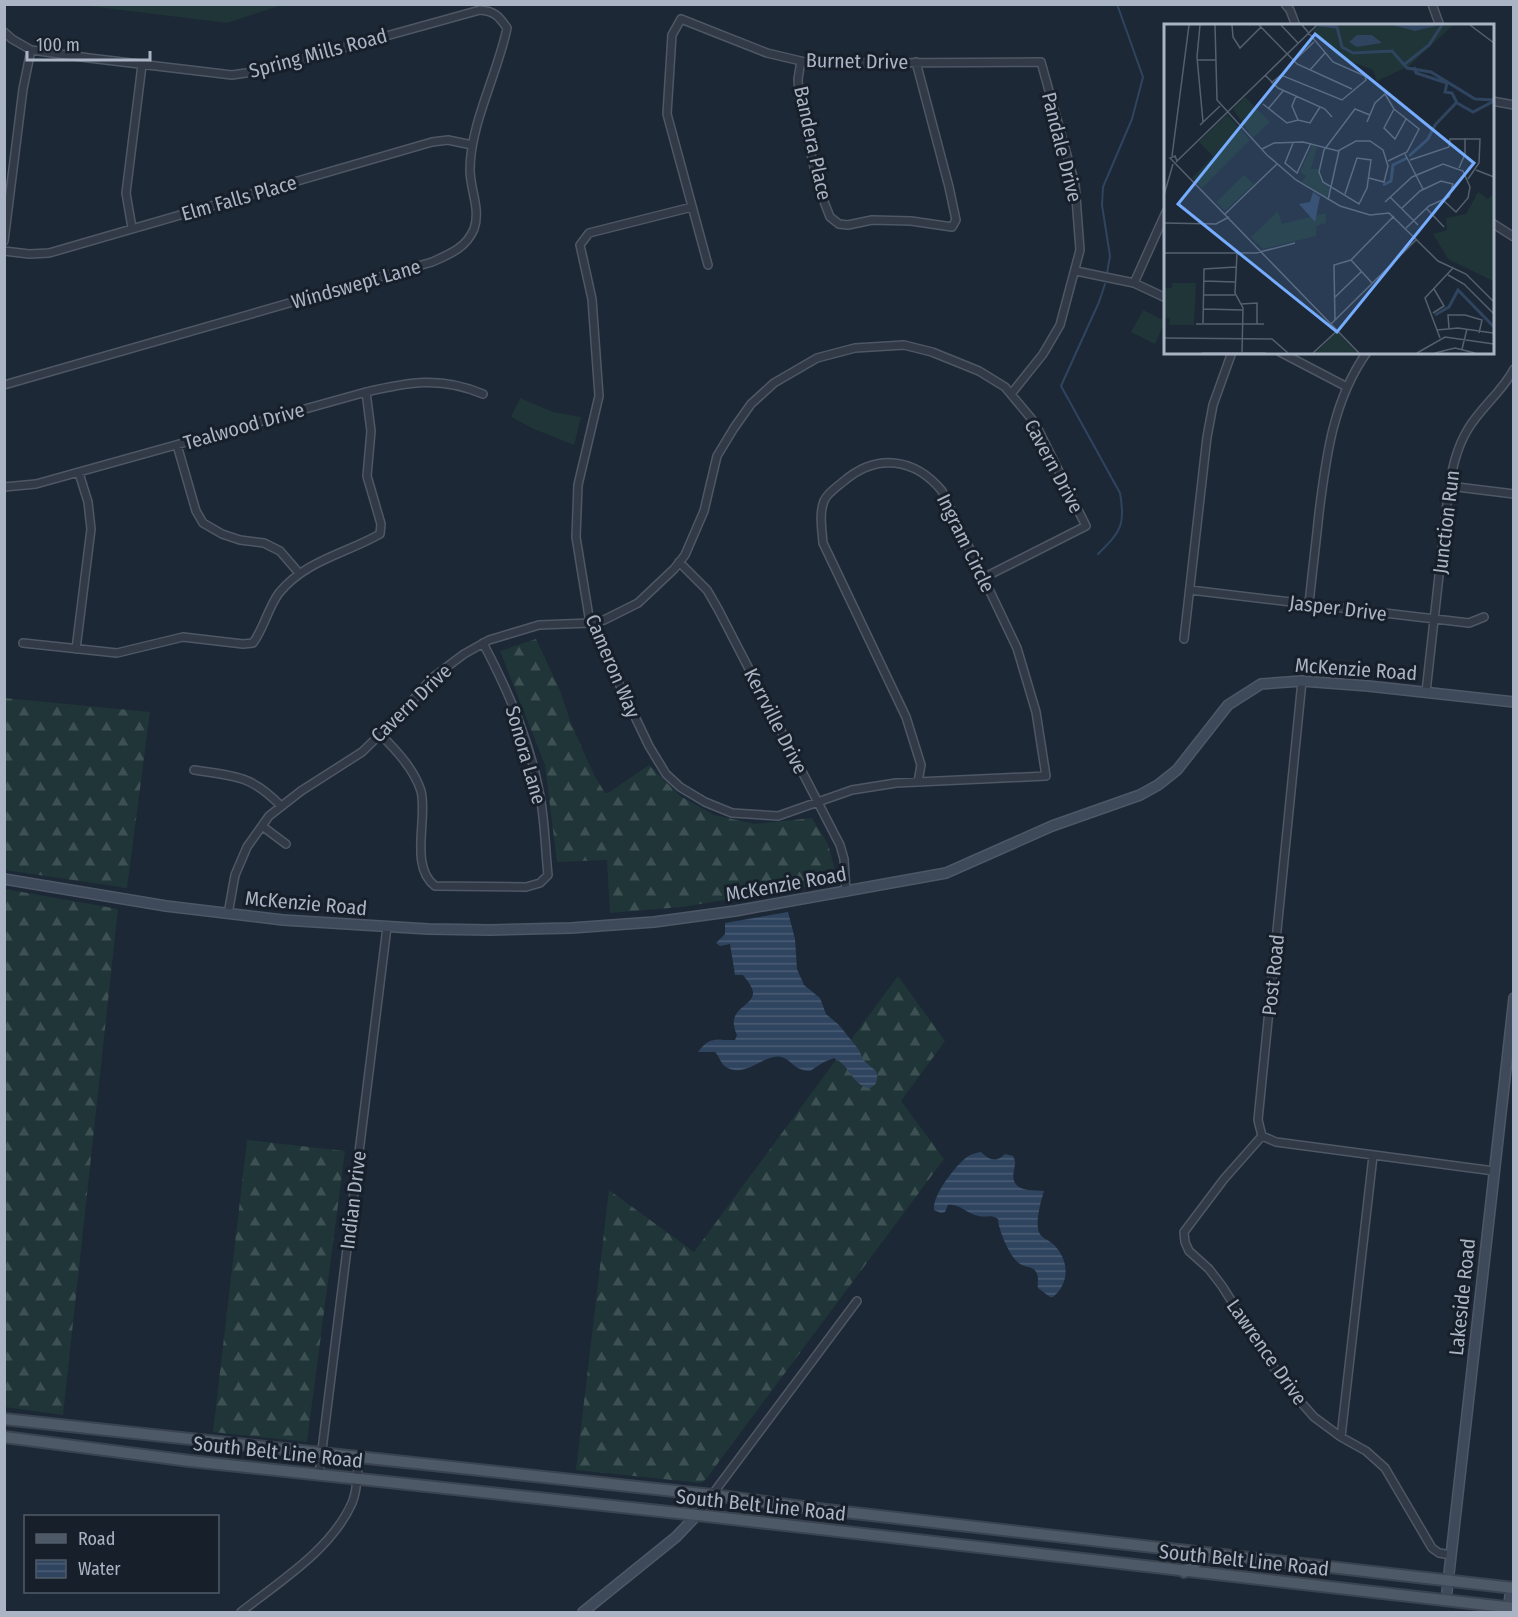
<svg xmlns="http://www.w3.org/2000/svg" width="1518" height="1617" font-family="'Fira Sans Condensed',sans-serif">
<defs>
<pattern id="forest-firs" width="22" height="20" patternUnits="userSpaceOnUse" patternTransform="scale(1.5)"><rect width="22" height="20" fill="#1f3537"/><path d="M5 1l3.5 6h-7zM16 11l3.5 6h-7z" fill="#3d5052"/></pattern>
<pattern id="water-rules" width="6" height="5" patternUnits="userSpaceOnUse" patternTransform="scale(1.5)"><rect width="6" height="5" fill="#2f445f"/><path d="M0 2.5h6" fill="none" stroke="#4a5d74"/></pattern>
</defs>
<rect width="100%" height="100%" fill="#1d2836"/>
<path fill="#1f3537" d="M81,5H282L227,23Z
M1143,310L1165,321L1155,344L1131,332Z
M520,398L553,412L581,417L574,445L534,429L511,417Z"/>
<path fill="url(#forest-firs)" d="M536,639L559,688L571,723L594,775L605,793H608L649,765L680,796L714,815L755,824L812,818L828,844L836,874L830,883L682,907L610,913L607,860L557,862L545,765L500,651Z
M4,698L150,712L127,888L5,870Z
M5,889L118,909L63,1415L5,1407Z
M898,976L945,1041L901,1101L944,1159L706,1479L701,1483L576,1470L609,1190L694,1252Z
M247,1140L345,1151L307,1442L213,1432Z"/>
<path fill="url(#water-rules)" d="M788,912L795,939L797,969L804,985L820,998L826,1014L839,1025L859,1050L863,1060L876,1071C878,1079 878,1084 870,1088C852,1086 851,1066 834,1058L824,1062L810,1071C792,1070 792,1059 781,1057C765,1053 745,1079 726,1067C721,1064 719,1056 715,1052H698C710,1035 717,1041 735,1040L737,1035C724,1008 754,1007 753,992C752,986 746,979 743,975H735L730,944L720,946L716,943L725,934V923Z
M981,1152C989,1160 996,1163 1005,1154L1013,1156C1016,1162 1015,1163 1014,1170C1009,1192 1030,1190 1044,1191C1041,1201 1034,1225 1040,1234C1043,1239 1051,1241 1055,1246C1069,1261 1070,1283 1053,1297H1050L1038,1288C1037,1284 1039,1278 1037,1274C1034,1266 1028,1268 1022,1265C1011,1261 998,1229 998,1219C990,1214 986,1218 979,1216C967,1214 959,1203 948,1205L945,1212L941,1213L934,1210C932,1196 955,1166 967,1157C971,1154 976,1153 981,1152Z"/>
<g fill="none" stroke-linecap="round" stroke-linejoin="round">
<path stroke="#2f445f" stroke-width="2" d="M1107,273L1110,256L1102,205L1103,187L1132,119L1143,77L1117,4
M1098,554C1120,532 1126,526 1120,493L1061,386L1099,302L1105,284"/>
<defs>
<path id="street" d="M1285,4L1290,10L1296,26
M1432,4L1440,26
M4,32L12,39L31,50L89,58L232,75L260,71L480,10C494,11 499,16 507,28C498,73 470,124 470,170C470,189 481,210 474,229C466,248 450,254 432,262L4,385
M801,61L798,79L799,98L818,186L830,217L839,224L848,225L872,220L911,221L952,227L956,220L949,187L916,62
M1492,101L1514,105
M692,207L589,233L580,245L592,299L599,396L578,485L576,537L590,623L649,746L666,774L680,787L705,802L732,813L778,816L852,790L896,783L1046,776L1036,712L1017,648L942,491C915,458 877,453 844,481C837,487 827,493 824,501C819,513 822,530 823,543L906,717L921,765L918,782
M1492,223L1514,237
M132,228L126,193L142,65
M4,241L23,89L31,50
M4,251L29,254L49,253L432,142L448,140L472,145
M708,265L667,114L672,35L681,19L767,53L805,62L877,63L1041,62L1075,184L1080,250L1060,325L1043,354L1011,394
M1076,271L1134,283L1166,298
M1134,283L1166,212
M1280,352L1347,387
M177,445L196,511L203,523L222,534L240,540L264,543L280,551L299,573
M1449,486L1514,494
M4,487L36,484L366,392C409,382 441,376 483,394
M679,562L707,590L718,609L840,845L844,859L846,892
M1190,590L1469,623L1484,617
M1309,604C1312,574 1316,543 1319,513C1326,457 1333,400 1367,352
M1184,639L1207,437L1213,405L1232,352
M23,643L117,653L183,637L243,644L253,643C264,628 268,608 279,593C306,560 345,554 380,534L381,524L367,476L371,431L366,392
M76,649L91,529L88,502L79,473
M1302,681L1258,1120L1262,1136L1224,1179L1184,1232L1185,1242L1189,1251L1209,1269L1222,1286L1283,1382L1314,1417L1341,1437L1366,1451L1385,1468L1432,1548L1439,1553L1451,1555
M1426,692L1449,486C1453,466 1457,447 1468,429C1481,407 1502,392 1514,369
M380,734C396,750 414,769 421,791C428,819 409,866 435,886L526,887L540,883L548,875C545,847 545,818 539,791C529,739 508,690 483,643
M194,770C235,776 251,775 281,806
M262,826L286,844
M228,914L235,875L247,847L269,816L301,791L362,752L398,717L432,678L464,654L489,640L539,625L590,623L604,620L638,603L674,569L685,555L704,511L717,456L734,428L751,404L774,383L817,358L855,348L904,345L932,352L979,371L1005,387L1035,423L1086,526L983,578
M1262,1136L1276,1142L1494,1171
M1341,1437L1373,1156
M319,1474L387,927
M697,1515L857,1301
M241,1612C280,1581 331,1550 352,1503C358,1490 357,1471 359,1457"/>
<path id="secondary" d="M4,879L166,906L283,920L428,929L490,930L571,928L654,922L735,911L946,873L1052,826L1140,795L1158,785L1177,770L1228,705L1261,684L1302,681L1368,686L1514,702
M1446,1600L1514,998
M583,1612L676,1537L697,1515
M1508,1612L1511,1588"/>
<path id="primary" d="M4,1419L712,1495L818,1509L1514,1588
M4,1437L190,1461L697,1515L1514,1608
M1184,1572L1202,1558L1211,1555"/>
</defs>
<use href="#street" stroke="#4e5765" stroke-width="10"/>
<use href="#secondary" stroke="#4e5765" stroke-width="12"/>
<use href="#primary" stroke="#3a4350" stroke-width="14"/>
<use href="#street" stroke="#313a46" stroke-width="7"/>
<use href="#secondary" stroke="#3e495a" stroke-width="9"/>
<use href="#primary" stroke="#4e5967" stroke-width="10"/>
</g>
<g text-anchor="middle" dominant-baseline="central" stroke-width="6" stroke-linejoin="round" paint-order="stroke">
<g font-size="20" fill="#aab4c4" stroke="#171f2a">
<text transform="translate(318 53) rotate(-15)">Spring Mills Road</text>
<text transform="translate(857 61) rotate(1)">Burnet Drive</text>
<text transform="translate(813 143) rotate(78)">Bandera Place</text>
<text transform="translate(1062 147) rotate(76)">Pandale Drive</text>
<text transform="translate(239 198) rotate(-16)">Elm Falls Place</text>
<text transform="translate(356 284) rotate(-16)">Windswept Lane</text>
<text transform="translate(244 426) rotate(-16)">Tealwood Drive</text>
<text transform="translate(1054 466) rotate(62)">Cavern Drive</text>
<text transform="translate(1446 522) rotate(-83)">Junction Run</text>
<text transform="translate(966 543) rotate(64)">Ingram Circle</text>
<text transform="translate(1338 608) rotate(7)">Jasper Drive</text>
<text transform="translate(613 666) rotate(67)">Cameron Way</text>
<text transform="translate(1356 669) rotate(4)">McKenzie Road</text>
<text transform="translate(411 703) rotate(-44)">Cavern Drive</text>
<text transform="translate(776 721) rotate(63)">Kerrville Drive</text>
<text transform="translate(526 755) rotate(74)">Sonora Lane</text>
<text transform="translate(786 884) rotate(-10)">McKenzie Road</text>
<text transform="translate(306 903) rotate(5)">McKenzie Road</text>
<text transform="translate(1273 975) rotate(-84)">Post Road</text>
<text transform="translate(353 1200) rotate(-83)">Indian Drive</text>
<text transform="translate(1462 1297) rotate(-84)">Lakeside Road</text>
<text transform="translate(1267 1352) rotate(55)">Lawrence Drive</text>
<text transform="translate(278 1452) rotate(6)">South Belt Line Road</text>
<text transform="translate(761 1505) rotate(6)">South Belt Line Road</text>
<text transform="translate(1244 1560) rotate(6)">South Belt Line Road</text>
</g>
</g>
<g transform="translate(1164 24)">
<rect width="330" height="330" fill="#1d2836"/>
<path d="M155,1H289L245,42L213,57L209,46L173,32L149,7ZM173,308L193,329H151Z" fill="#1f3537"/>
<path d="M81,73L106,98L89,114L69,85ZM63,90L86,116L38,164L28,154L49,132L35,118ZM148,121L153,123L147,145H154L157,156L167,165L163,173L138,158L142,152L136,148ZM80,151L90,160L61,187L52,178ZM314,168L324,175L330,169L329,257L284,235L269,210L283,206L282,194L302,190ZM114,187L118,200L162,189V199L152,202V212L99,225L87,213ZM8,259H32L30,301H5L6,294H0V264H8Z" fill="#1f3537"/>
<path d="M228,1H276L251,7ZM193,11H208L218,19L193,23L185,18ZM149,168L156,173L151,198L135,180L146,178Z" fill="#2f445f"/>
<path fill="none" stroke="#2f445f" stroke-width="3" d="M154,1L173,3L178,23L189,29L228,27L243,44L267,48L311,75L330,76M241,40L265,21L278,1M250,43L252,49L283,59L281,68L288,69L293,79L309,88L330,77M245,132L264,115L271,101L292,79M219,161L227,157L229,141L243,134M271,291L285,283L294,266L330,303"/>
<path fill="none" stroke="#55606f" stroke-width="1.5" d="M36,1L33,33L39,98M51,1L53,76L103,131L132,156L176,182L206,191L225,189L274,237L302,250L330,278M68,1L69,13L76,24L97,3M95,1L133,40L188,65M117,1L134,19M306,1L330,19M33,36H52M130,37L150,18M146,46L161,29M101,51L114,64L161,85L168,93M107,59L117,51L178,76L202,56L201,52L169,38L138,1M132,72L128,82L134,96M99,80L123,99L134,96L146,99L156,83M104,85L119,67M230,85L220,104L231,115L242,95M203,98L211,79L221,70L230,85L255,105L243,128L224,137M36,101L56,82M129,119L121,139L133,149L147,119M98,125L110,119L139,118L174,127L192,117H206L219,126L224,142L220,158L205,154M241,130L259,165M8,132L25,1M246,136L285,123L286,115H316L315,139L304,155M13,137L11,132L6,134L195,329M12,138L153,1M295,144L301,130V114M312,146L330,153M181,170L193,134L207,136L203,164L195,180L159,158L155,148L160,126L191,85L206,91M0,171L9,140M226,173L254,201M164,176L175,127M221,178L248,153L279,140L299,147L306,163L304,174L292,188L280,177M262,184L280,203M237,185L256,167L277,157L289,160L285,173L265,182L242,204M61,190L113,140M0,199L52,200L65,193M0,229H92L131,219M73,229L71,269L79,284L78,329M187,236L208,259M284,251L300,260L330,290M40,257L71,258M40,271H71M170,274L197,248M77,280L93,279V300M39,285L79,286M269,289L280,282L270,265M171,296L170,241L187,236L230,192M39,299L40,245L72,243M32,300H100M167,300L253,215M285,304L284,291H301L318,296L315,309M273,306L294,304L329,309M0,314L108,315L124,329M276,314L261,274L289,244M298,325L303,305M38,329H102M149,329L175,305M253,329L281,313L330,320M271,329L291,324L311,329"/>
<path fill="#75acfe" fill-opacity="0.15" stroke="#75acfe" stroke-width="3" d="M151,10L310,139L173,308L14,180Z"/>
<rect width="330" height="330" fill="none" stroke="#aab4c4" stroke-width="3"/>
</g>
<rect width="1518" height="1617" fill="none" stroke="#aab4c4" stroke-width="12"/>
<rect x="24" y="1515" width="195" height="78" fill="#171f2a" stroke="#525b68" stroke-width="1.5"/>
<rect x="36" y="1534" width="30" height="9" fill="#4e5967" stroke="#525b68" stroke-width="1.5"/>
<text x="78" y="1545" font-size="18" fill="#aab4c4">Road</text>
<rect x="36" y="1560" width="30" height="18" fill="url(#water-rules)" stroke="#525b68" stroke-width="1.5"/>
<text x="78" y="1575" font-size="18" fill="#aab4c4">Water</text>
<path d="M27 51v9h123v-9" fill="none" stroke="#aab4c4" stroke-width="3"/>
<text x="36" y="51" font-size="18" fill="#aab4c4" stroke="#171f2a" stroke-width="4.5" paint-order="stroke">100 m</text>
</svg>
